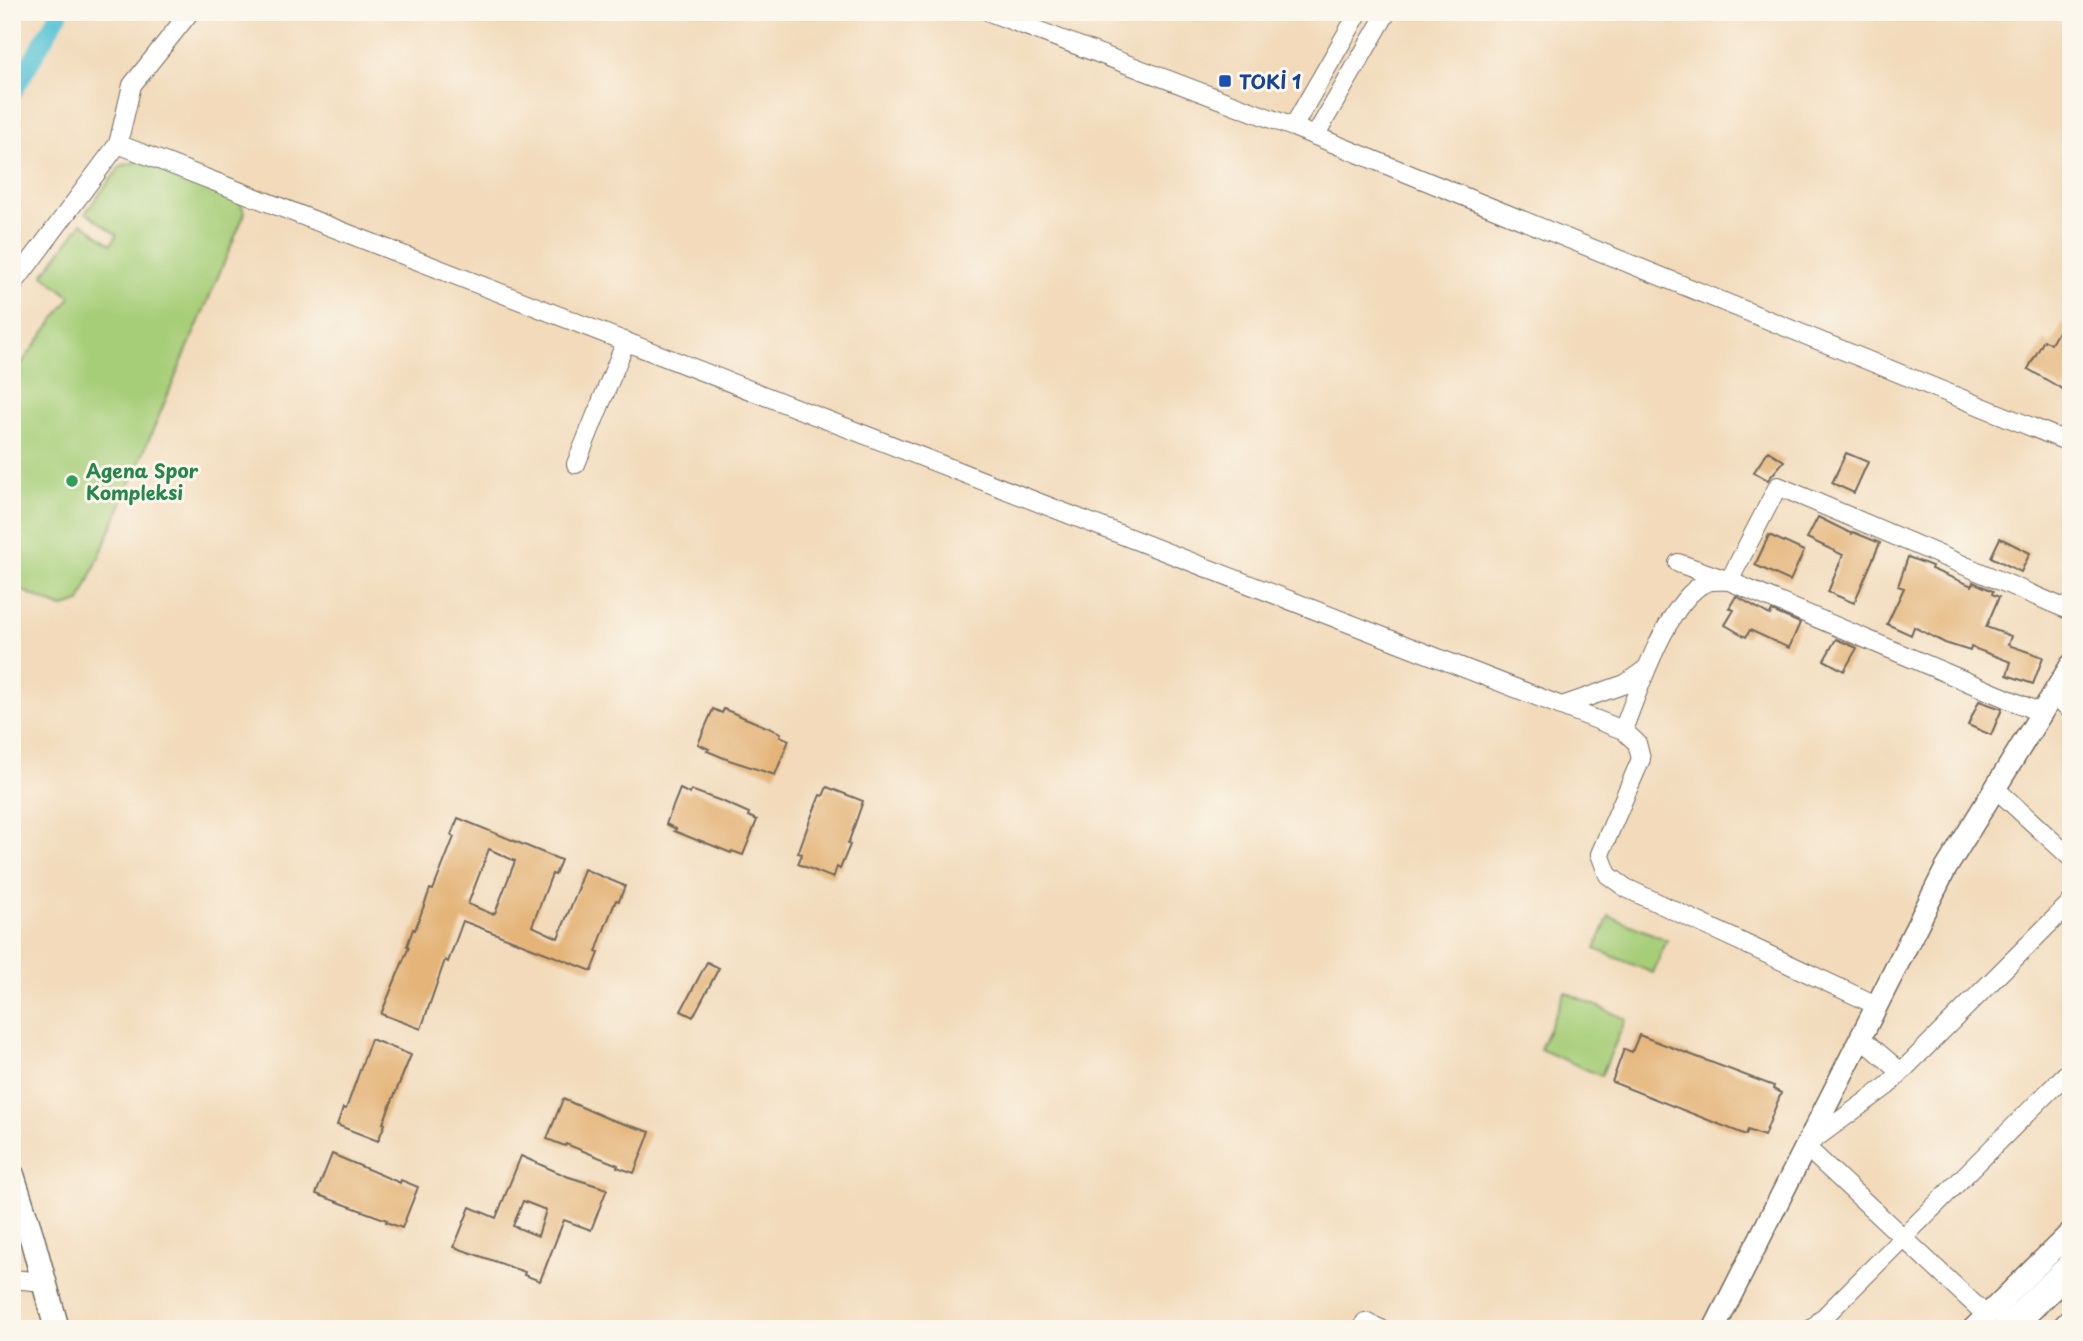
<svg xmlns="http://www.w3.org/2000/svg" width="2083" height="1341" font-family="'Playpen Sans',sans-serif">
<rect width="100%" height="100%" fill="#fbf7ec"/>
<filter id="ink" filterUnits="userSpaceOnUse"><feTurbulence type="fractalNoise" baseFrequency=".0143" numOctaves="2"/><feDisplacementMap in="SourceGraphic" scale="14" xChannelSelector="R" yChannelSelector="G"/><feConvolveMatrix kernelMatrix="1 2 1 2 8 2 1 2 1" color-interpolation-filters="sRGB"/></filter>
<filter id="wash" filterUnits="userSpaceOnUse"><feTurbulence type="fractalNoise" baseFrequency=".00686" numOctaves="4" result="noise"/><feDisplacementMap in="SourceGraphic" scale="28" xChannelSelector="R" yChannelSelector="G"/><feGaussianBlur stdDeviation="1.57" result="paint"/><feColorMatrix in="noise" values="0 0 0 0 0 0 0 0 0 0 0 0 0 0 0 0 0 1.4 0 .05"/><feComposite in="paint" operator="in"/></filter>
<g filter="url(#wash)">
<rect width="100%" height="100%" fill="#f2daba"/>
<path fill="#a6cd77" stroke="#687c51" stroke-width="2" d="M140,161L240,202L245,213L80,602L62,608L12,586V376L71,297L43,275L82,223L111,244L117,235L86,212L121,166Z
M1609,916L1667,940L1653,973L1595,949Z
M1565,992L1626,1019L1601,1076L1540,1049Z"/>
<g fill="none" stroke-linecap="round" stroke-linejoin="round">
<path stroke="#59c3d5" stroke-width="18" d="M12,94L60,12"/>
</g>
<g id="blocks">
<path fill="#e4b478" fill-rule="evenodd" d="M2071,309V378L2064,390L2028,369L2044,340L2051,344Z
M1768,451L1784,461L1768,480L1754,472Z
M1846,453L1868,462L1854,493L1832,483Z
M1818,517L1852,534L1853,532L1880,543L1854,603L1828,592L1843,555L1807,538Z
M1769,535L1804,551L1790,581L1755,565Z
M2000,538L2030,553L2021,572L1991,557Z
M1908,557L1932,566L1931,569L1972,586L1973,582L1993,591L1992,594L1999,597L1986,627L2011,636L2008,645L2043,657L2033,684L2007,675L2011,662L1971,647L1970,651L1945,643L1914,627L1911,635L1887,624L1904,588L1898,586Z
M1736,596L1770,615L1772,611L1800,623L1789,648L1750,630L1746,637L1725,625L1734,610L1729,608Z
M1836,639L1857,648L1844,671L1824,660Z
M1979,701L2002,709L1991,735L1968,725Z
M713,709L722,713L724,709L757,723L781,733L780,736L789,740L775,775L729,760L707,751L709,749L698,744Z
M827,787L863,801L848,844L850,845L840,869L837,867L833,878L798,864L802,854L798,853L810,820L820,795L823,796Z
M680,789L690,794L691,790L724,802L749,813L748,816L757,820L743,855L732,851L731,853L699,840V841L674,831L676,829L666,824Z
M458,818L561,860L555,875L552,874L532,926L558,938L579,887L578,886L584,869L625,886L619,901L616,900L603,932L596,952L599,953L592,971L463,921L448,962L445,960L421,1029L381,1014L409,947L407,946L413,929L415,930L430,889L433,890L454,837L451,835ZM489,849L515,861L495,913L492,914L468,904Z
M707,962L719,968L693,1017L681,1011Z
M1639,1035L1774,1086L1773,1089L1781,1093L1764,1136L1748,1130L1746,1135L1612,1082L1624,1049L1632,1052Z
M371,1039L411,1055L383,1123L385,1124L378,1141L337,1125L343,1108L346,1109Z
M563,1099L609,1119L650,1132L634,1173L617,1167L618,1165L566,1144L565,1146L547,1139Z
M332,1154L400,1183L401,1180L418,1187L402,1228L386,1222L387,1220L316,1194Z
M521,1156L566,1176L607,1189L591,1230L564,1220L540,1281L524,1275L525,1272L454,1247L470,1207L496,1218ZM523,1201L546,1210L538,1236L513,1226Z"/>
</g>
</g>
<g filter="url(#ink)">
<use href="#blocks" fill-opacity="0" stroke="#71685d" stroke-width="2"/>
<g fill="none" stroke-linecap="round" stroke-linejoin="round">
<defs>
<path id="minor" d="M989,12L1293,127L2071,443
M1293,127L1359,12
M1315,136L1387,12
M118,144L132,85L190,12
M12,286L118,144L1623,730L1637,743L1641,759L1600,854L1608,875L1626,888L1876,1005
M576,464L626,341
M1678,563L1729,581L2041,713
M2053,693L2071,711
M1562,706L1625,684L1647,668
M1623,730C1638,692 1668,598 1707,582C1714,580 1722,581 1729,581L1778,486L2071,611
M1995,788L2071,858
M1860,1037L1901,1072
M12,1279L44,1282
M1986,1315L1805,1146L1887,1086L2071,902
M1365,1322L1381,1329
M1812,1329L2071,1069"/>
<path id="tertiary" d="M1714,1329L1945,870L2071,665
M1973,1329L2071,1232
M2061,1329L2071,1319"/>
<path id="secondary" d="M12,1175L32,1238L57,1329"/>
<path id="trunk" d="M2007,1329L2071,1267"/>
</defs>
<use href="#minor" stroke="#71685d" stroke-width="20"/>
<use href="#tertiary" stroke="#71685d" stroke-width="24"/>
<use href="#secondary" stroke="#71685d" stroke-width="27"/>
<use href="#trunk" stroke="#71685d" stroke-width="31"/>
<use href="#minor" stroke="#fff" stroke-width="18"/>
<use href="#tertiary" stroke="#fff" stroke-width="21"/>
<use href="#secondary" stroke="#fff" stroke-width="24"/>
<use href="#trunk" stroke="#fff" stroke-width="28"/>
</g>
</g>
<rect fill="#1a4fb4" stroke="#fbf7ec" stroke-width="2.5" x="1218" y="74" width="14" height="14" rx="3.5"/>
<circle fill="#2e9e5b" stroke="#fbf7ec" stroke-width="2.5" cx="72" cy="481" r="7"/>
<g text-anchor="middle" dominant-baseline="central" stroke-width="6" stroke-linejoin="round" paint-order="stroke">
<g font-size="19" font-weight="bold" fill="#164399" stroke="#fbf7ec" text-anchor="start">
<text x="1239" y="81">TOKİ 1</text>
</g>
<g font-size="19" font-weight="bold" fill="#27864d" stroke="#fbf7ec" text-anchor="start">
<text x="86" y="470">Agena Spor<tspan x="86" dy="22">Kompleksi</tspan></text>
</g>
</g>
<rect width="2083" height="1341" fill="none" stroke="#fbf7ec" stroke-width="42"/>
</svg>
